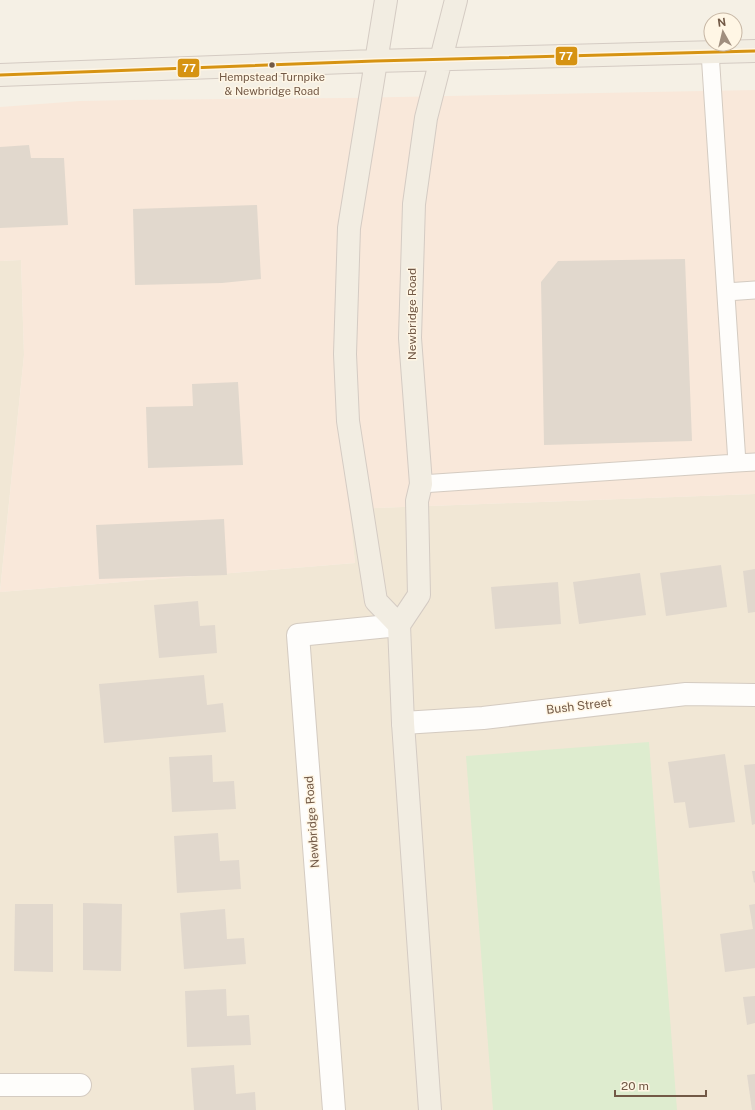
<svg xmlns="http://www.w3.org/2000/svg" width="755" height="1110" font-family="'Public Sans',sans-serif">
<rect width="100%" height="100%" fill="#f5f0e5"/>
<path fill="#f1e7d5" d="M21,260L24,355L0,591V261Z
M755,494V1110H0V592L355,563L349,509Z"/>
<path fill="#f9e8da" d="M755,90V494L350,509L355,563L0,592L24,355L21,260L0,261V107L80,101L129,100L349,98Z"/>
<path fill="#deeccf" d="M649,742L677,1110H493L466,756Z"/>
<path fill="#e1d8cd" d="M29,145L31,158H64L68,225L0,228V147Z
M257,205L261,279L222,283L135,285L133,209Z
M685,259L692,441L544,445L541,282L558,261Z
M238,382L243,465L148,468L146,407L193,406L192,384Z
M224,519L227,575L99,579L96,525Z
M721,565L727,607L666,616L660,573Z
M755,569V612L748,613L743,571Z
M640,573L646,615L579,624L573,582Z
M558,582L561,624L495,629L491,587Z
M198,601L200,626L215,625L217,653L159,658L154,605Z
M204,675L207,705L223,703L226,732L104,743L99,684Z
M725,754L735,822L689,828L685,802L674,803L668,762Z
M212,755L213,782L234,781L236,809L172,812L169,757Z
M755,764V824L752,825L744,765Z
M218,833L220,861L239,860L241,889L177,893L174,836Z
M752,871H755V882L754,883Z
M83,903L122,904L121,971L83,970Z
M15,904H53V972L14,971Z
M755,904V968L725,972L720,934L753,929L749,905Z
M225,909L227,939L244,938L246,964L184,969L180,913Z
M226,989L227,1016L249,1015L251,1045L187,1047L185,991Z
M755,996V1023L747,1025L743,997Z
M234,1065L236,1094L255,1092L256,1110H194L191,1068Z
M755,1074V1110H752L747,1075Z"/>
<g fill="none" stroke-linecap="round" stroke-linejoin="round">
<defs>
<path id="service" d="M726,292L755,290
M737,463L755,462
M421,484L737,463L710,52"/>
<path id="minor" d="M403,723L483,718L686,694L755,695
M0,1085H80
M334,1110L298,635L399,625"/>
<path id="primary" d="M386,0L349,228L345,354L348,421L376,601L399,625
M0,75L375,61L755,51
M430,1110L403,723L399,625L419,595L417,501L421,484L410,338L414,204L426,118L456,0"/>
</defs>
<use href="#service" stroke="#d4cbc1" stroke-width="19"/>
<use href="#minor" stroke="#d4cbc1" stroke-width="24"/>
<use href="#primary" stroke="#d4cbc3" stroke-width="24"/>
<use href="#service" stroke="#fefdfb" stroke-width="17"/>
<use href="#minor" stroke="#fefdfb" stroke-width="22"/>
<use href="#primary" stroke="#f2ede2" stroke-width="22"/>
<defs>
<path id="bus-1" d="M0,75L375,61L755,51"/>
</defs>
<use href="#bus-1" stroke="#fff6e5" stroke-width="6"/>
<use href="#bus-1" stroke="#d69312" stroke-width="3"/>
</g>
<circle fill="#725946" stroke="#fff6e5" stroke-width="1.5" cx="272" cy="65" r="3.5"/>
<g text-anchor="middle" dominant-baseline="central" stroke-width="3" stroke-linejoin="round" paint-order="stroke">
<g font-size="11" fill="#725946" stroke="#fff6e5">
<text x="272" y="77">Hempstead Turnpike<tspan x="272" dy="14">&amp; Newbridge Road</tspan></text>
</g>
<g font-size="12" fill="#725946" stroke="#fff6e5">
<text transform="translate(412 314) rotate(-90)">Newbridge Road</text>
<text transform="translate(579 706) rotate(-7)">Bush Street</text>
<text transform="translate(312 822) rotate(-94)">Newbridge Road</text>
</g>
</g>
<g stroke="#fff6e5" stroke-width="1.5">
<rect x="555" y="46" width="23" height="20" rx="4" fill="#d69312"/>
<rect x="177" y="58" width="23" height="20" rx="4" fill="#d69312"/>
</g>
<g font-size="11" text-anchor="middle" font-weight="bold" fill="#fff">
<text x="566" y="60">77</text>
<text x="189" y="72">77</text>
</g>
<g transform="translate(723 32) rotate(352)"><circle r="19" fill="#fff6e5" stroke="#c7b7a5"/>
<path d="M0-3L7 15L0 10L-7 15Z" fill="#a08e7e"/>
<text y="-6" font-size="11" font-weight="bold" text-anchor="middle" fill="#725946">N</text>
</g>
<path d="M615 1090v6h91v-6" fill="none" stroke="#725946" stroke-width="2"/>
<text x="621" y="1090" font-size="12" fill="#725946" stroke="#fff6e5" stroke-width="3" paint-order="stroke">20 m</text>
</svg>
